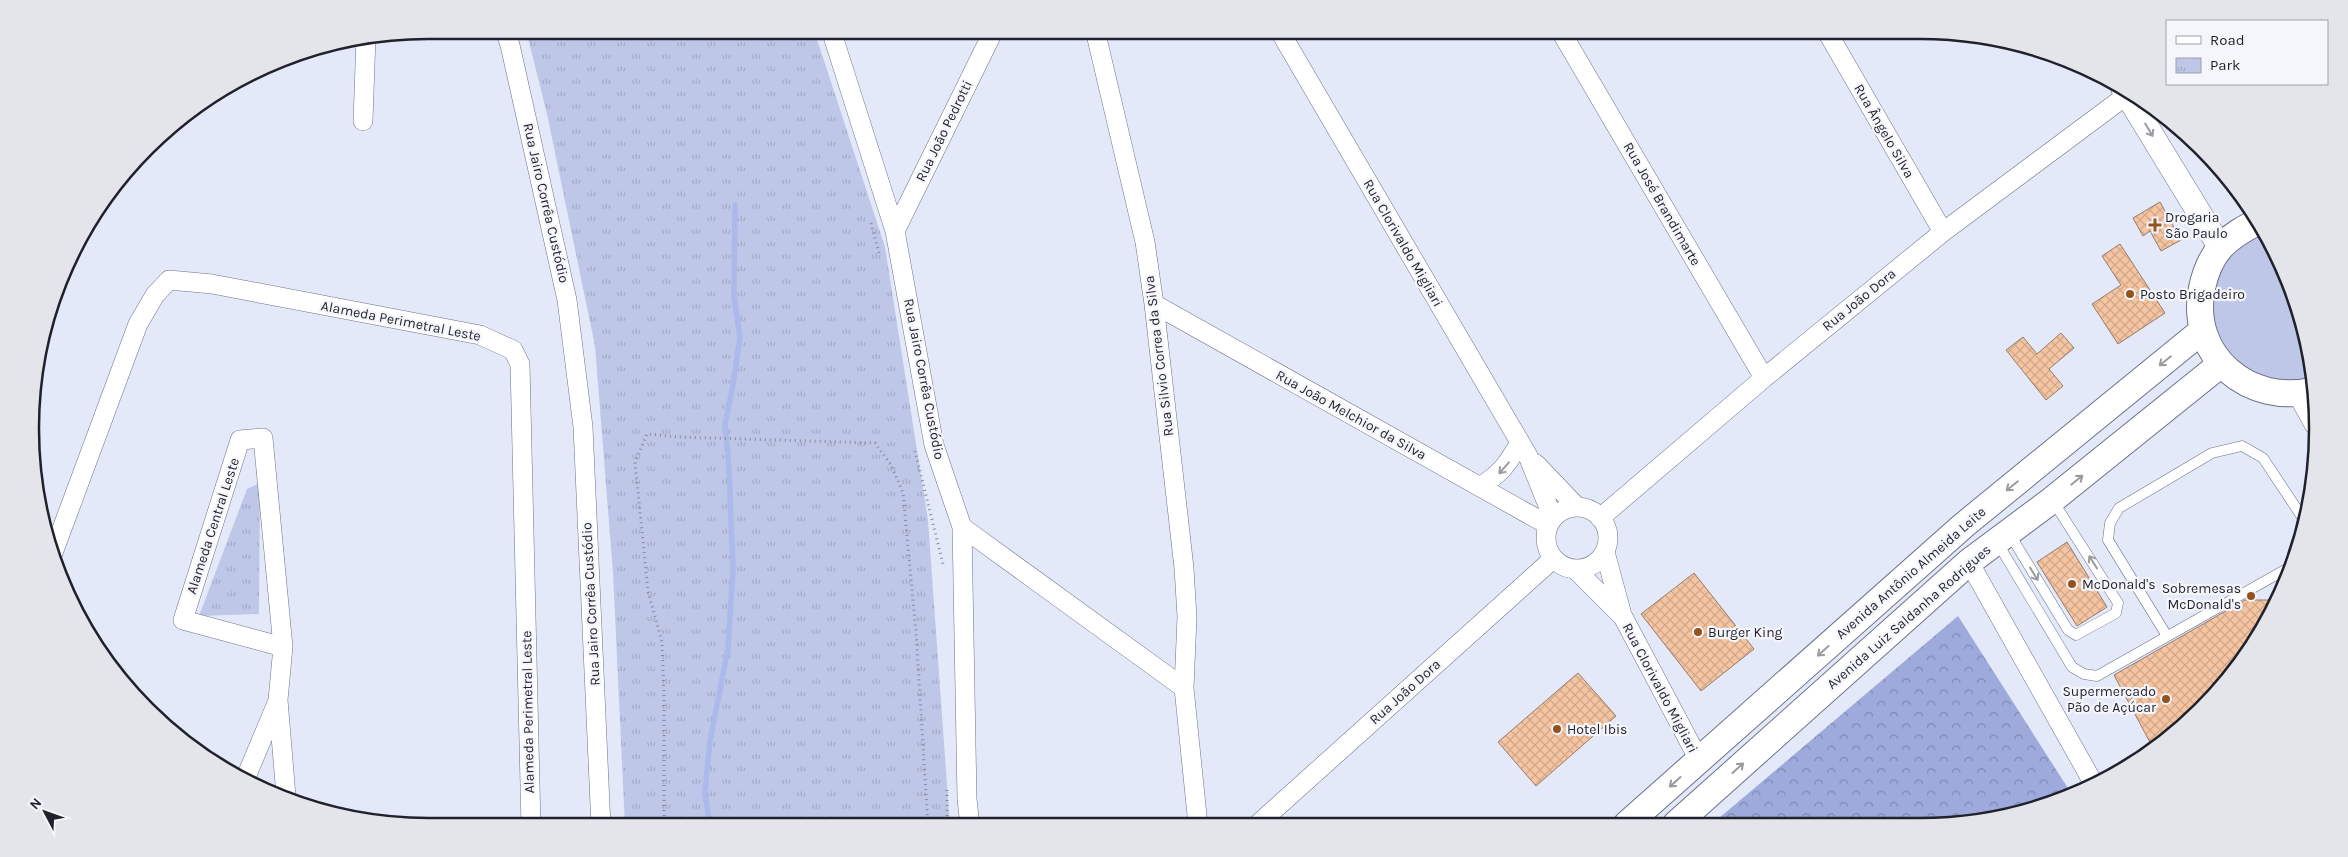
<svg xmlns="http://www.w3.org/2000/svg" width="2348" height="857" font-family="Karla,sans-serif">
<defs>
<pattern id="forest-crowns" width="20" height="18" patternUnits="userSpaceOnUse" patternTransform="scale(1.25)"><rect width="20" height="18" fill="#9daadb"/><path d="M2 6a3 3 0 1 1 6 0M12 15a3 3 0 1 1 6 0" fill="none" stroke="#7f8ab2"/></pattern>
<pattern id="park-tufts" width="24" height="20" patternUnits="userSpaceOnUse" patternTransform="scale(1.25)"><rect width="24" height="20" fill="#bec7e7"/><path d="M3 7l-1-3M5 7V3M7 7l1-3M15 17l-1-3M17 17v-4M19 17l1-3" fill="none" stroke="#a3abc6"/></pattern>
<pattern id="building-cross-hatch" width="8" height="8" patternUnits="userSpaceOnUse" patternTransform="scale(1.25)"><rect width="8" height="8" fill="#f5c4a1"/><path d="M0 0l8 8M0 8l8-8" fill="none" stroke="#d2a88b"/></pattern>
</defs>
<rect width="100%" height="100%" fill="#e4e9fa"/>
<path fill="#bec7e7" d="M2265,231L2297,300L2314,375C2245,403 2186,322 2226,260C2235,246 2251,238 2265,231Z"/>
<path fill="url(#forest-crowns)" d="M1958,616L2071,793L1972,824H1712Z"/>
<path fill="url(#park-tufts)" d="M526,30H814L885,247L928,520L950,826L625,827L613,573L595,346L547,114Z
M260,483L259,614L199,616L247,489Z"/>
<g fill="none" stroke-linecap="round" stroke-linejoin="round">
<path stroke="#acb9eb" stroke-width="5.5" d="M710,826L705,793L707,771L710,741L728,648L733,569L729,469L725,424L733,385L740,337L734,297L735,205"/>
</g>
<path fill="url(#building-cross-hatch)" stroke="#957c6b" d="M2160,202L2181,240L2161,251L2150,231L2143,236L2133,218Z
M2120,244L2165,313L2118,344L2092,304L2121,285L2102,256Z
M2061,333L2074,348L2049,369L2063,386L2046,400L2006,350L2023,337L2037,354Z
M2067,542L2107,607L2077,626L2037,562Z
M1694,573L1754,649L1701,691L1641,614Z
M2245,600H2276L2264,628L2182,728L2153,748L2114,675Z
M1578,673L1616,716L1536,786L1498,742Z"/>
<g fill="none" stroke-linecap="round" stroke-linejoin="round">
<defs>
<path id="service" d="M2009,533L2068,630L2076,635L2116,613L2118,603L2053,501
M1997,542L2072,667L2084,674L2097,676L2290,567
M2167,636L2108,540L2110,523L2119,508L2212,453L2242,446L2263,458L2306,523"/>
<path id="minor" d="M505,30L510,45L567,300L583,427L601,827
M831,30L895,231L934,445L962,527L967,799L970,826
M1095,30L1145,242L1154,304L1184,568L1187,617L1184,688L1198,825
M1279,30L1528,456L1553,518
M1560,30L1764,378
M1826,30L1943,232
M363,121L366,36
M895,231L994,30
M1154,304L1548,525
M1536,464L1577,507
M1480,487C1501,473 1508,464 1520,442
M1546 538a31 31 0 1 1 62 0a31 31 0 1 1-62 0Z
M1600,518L1764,378L1943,232L2127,95
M962,527L1184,688
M1605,552L1622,615L1699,760
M53,553L138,324L155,295L169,280L212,284L480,335L513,350L520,364L531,827
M1969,562L2095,786
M1576,570L1621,615
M283,647L183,620L240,440L263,438L283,647L278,700L286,796
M246,777L277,703
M1257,825L1553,559"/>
<path id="tertiary" d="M2123,88L2220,247
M2300,394L2316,423"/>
<path id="secondary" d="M2259,221C2245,228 2232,235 2221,247C2211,258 2205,274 2202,288C2188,356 2250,407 2315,390
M1627,824L1964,525L2203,330
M1676,824L1969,562L2052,500L2221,364"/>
</defs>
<use href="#service" stroke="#6b718b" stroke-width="11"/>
<use href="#minor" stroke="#6b718b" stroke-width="20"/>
<use href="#tertiary" stroke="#6b718b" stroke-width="25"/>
<use href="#secondary" stroke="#6b718b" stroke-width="28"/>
<path stroke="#868a98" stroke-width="3" stroke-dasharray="1 4" stroke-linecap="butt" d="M871,223L879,253
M915,451L943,564
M947,790V826
M664,826V695L662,642L648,591L635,462L647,434L679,437L875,443L891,465L903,493L916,632L928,826"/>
<use href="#service" stroke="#fff" stroke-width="10"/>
<use href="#minor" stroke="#fff" stroke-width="19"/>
<use href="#tertiary" stroke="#fff" stroke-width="24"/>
<use href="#secondary" stroke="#fff" stroke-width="26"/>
</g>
<defs><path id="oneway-shaft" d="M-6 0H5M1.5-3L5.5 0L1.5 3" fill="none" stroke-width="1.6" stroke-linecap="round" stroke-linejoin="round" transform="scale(1.25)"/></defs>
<g stroke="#9a9ba0">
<use href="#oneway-shaft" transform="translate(2149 130) rotate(59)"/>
<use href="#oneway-shaft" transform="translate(2165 361) rotate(141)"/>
<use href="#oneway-shaft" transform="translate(1504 468) rotate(131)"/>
<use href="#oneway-shaft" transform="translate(2077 480) rotate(-39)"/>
<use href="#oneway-shaft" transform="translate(2012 486) rotate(141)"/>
<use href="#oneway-shaft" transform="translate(2093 562) rotate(-122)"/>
<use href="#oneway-shaft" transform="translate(2034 574) rotate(58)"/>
<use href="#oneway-shaft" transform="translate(1823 651) rotate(138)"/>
<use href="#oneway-shaft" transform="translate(1738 768) rotate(-42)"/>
<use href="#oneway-shaft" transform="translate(1675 782) rotate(138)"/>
</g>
<g fill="#93531d" stroke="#f5f6fc" stroke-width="2">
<path d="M2152.5 217.5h5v5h5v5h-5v5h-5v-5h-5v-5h5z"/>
<circle cx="2130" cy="294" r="5"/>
<circle cx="2072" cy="584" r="5"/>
<circle cx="2251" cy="596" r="5"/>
<circle cx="1698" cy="632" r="5"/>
<circle cx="2166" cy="699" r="5"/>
<circle cx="1557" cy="729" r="5"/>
</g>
<g text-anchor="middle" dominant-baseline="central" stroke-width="4.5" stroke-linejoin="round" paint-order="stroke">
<g font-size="14" fill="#1f212c" stroke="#f5f6fc">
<text transform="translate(944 131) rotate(-64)">Rua João Pedrotti</text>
<text transform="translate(1884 131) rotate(60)">Rua Ângelo Silva</text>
<text transform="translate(546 203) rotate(77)">Rua Jairo Corrêa Custódio</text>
<text transform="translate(1662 204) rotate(60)">Rua José Brandimarte</text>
<text transform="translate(1403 243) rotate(60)">Rua Clorivaldo Migliari</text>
<text transform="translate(1859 300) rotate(-39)">Rua João Dora</text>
<text transform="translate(401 321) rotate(11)">Alameda Perimetral Leste</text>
<text transform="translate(1159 356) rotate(-97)">Rua Silvio Correa da Silva</text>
<text transform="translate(924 379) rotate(79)">Rua Jairo Corrêa Custódio</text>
<text transform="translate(1351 415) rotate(29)">Rua João Melchior da Silva</text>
<text transform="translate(213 526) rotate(-72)">Alameda Central Leste</text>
<text transform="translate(1911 573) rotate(-41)">Avenida Antônio Almeida Leite</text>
<text transform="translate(591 604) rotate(-93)">Rua Jairo Corrêa Custódio</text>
<text transform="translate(1909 617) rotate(-41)">Avenida Luiz Saldanha Rodrigues</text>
<text transform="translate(1660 688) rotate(62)">Rua Clorivaldo Migliari</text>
<text transform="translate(1405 692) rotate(-42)">Rua João Dora</text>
<text transform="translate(528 712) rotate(-91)">Alameda Perimetral Leste</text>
</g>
<g font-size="14" fill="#1f212c" stroke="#f5f6fc" text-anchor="start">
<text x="2165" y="217">Drogaria<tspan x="2165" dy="16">São Paulo</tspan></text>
<text x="2140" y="294">Posto Brigadeiro</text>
<text x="2082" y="584">McDonald's</text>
<text x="2241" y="588" text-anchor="end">Sobremesas<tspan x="2241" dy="16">McDonald's</tspan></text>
<text x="1708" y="632">Burger King</text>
<text x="2156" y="691" text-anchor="end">Supermercado<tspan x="2156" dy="16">Pão de Açúcar</tspan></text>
<text x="1567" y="729">Hotel Ibis</text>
</g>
</g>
<path d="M0 0H2348V857H0ZM428 39H1920A389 389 0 0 1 2309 428V429A389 389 0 0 1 1920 818H428A389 389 0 0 1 39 429V428A389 389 0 0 1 428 39Z" fill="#e4e5eb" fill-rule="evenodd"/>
<path fill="none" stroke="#1f212c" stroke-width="2.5" d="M428 39H1920A389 389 0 0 1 2309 428V429A389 389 0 0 1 1920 818H428A389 389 0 0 1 39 429V428A389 389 0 0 1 428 39Z"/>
<rect x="2166" y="20" width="162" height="65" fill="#f5f6fc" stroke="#9fa1a9"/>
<rect x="2176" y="36" width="25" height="8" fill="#ffffff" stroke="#9fa1a9"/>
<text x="2210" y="45" font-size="15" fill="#1f212c">Road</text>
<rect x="2176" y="58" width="25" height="15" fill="url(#park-tufts)" stroke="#9fa1a9"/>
<text x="2210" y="70" font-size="15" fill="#1f212c">Park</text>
<g transform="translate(45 812) rotate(311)" stroke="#f5f6fc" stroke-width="4" paint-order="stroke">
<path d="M0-4L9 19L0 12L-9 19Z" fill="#1f212c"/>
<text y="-8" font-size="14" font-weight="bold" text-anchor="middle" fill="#1f212c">N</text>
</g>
</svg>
